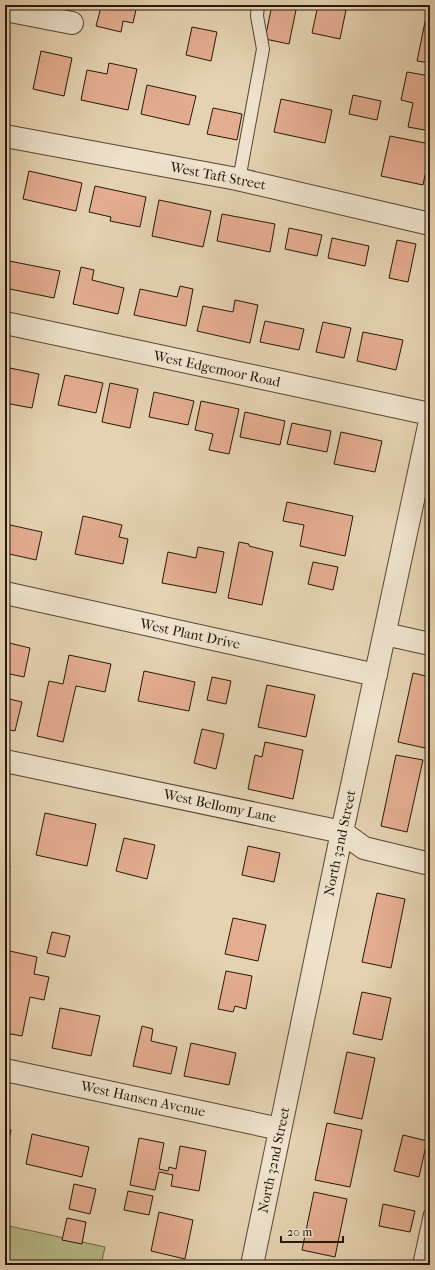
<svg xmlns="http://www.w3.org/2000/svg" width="435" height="1270" font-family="'IM FELL French Canon',serif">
<rect width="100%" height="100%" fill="#e5d2b1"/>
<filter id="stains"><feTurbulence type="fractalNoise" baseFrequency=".005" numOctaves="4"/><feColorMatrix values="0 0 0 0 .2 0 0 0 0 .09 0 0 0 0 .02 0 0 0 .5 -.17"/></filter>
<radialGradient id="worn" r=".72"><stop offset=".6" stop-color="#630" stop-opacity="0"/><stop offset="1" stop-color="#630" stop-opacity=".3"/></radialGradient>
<path fill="#b8bb89" stroke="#706a4a" d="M5,1225L105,1247L101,1265H5Z"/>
<path fill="#e4ad90" stroke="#27180a" d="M93,5H137L133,23L123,21L121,32L96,26L101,7Z
M272,5H297L289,44L265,39Z
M318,5L346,10L340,39L312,33Z
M426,17L430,18V63L417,61Z
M192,27L217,32L211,61L186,55Z
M41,51L72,58L64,96L33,89Z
M109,63L137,69L128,110L81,100L87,70L107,74Z
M407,72L430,76V131L408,127L413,103L401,100Z
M147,85L196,96L189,125L141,114Z
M353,95L381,101L377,120L349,114Z
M281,99L332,110L325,143L274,132Z
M213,108L242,114L237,140L207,134Z
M390,136L430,144V151L423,185L381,176Z
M29,171L82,183L76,211L23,199Z
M95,186L146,197L140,227L110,221L111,217L89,212Z
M159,200L211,211L203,247L152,236Z
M222,214L275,224L270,252L217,241Z
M289,228L322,235L317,256L285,249Z
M332,238L369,246L365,266L328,258Z
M397,240L416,244L408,282L389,278Z
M9,261L60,271L54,298L5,288V279Z
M81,267L94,270L92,280L124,288L118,314L73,304Z
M180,286L193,289L186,326L134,315L140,289L177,297Z
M235,300L258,305L250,343L197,331L203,306L233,312Z
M265,321L304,329L299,350L260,342Z
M323,322L351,328L344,358L316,352Z
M363,332L403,340L396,370L357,361Z
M5,367L39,374L32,408L5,403Z
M65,375L103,383L96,413L58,405Z
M110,383L138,389L130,428L102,422Z
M154,392L194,401L188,425L149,417Z
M201,401L239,409L229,454L209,450L213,434L195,430Z
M245,412L285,421L280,445L240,437Z
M292,423L331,431L327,452L287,444Z
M341,432L382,441L375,472L334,464Z
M287,502L353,516L345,556L300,546L304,525L283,521Z
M83,516L122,525L119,537L128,539L123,564L75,554Z
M10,525L42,532L36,560L5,553Z
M239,542L249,544V546L273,552L262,605L228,598Z
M198,547L224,552L216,593L162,583L168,552L196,558Z
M313,562L338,567L333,590L308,584Z
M5,642L30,648L24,677L5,673Z
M69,655L111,664L105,692L76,686L63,742L37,736L49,681L63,684Z
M144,671L195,682L189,711L138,701Z
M413,673L430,677V722L425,748L398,742Z
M212,677L231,681L226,704L207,700Z
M267,685L315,695L306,737L258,727Z
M5,698L22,702L15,731L5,729Z
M202,729L224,734L216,769L194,763Z
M265,742L303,750L293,799L248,789L255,755L262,757Z
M396,755L423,760L407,832L381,826Z
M45,813L96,824L87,866L36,855Z
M124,838L155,845L147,879L116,871Z
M248,846L280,853L274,882L242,875Z
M5,865L10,866L5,890Z
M377,893L405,899L391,968L362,962Z
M233,918L266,925L258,961L225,954Z
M52,932L70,936L65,957L47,953Z
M5,950L37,957L34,974L49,977L44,1000L30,997L22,1036L5,1033Z
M226,971L252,976L246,1009L235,1006L233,1012L218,1009Z
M362,992L391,998L382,1040L353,1034Z
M60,1008L100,1016L91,1056L52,1048Z
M142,1026L153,1029L151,1041L177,1047L171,1074L133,1066Z
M191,1043L236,1053L229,1085L184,1076Z
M347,1052L375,1058L362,1119L334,1113Z
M327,1123L362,1130L350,1187L315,1180Z
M5,1129L11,1130L5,1160Z
M32,1134L89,1147L82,1177L26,1164Z
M403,1135L427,1141L419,1177L394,1171Z
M139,1138L164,1143L159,1169L168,1171L169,1167L176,1169L180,1146L206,1151L199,1191L171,1186L173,1175L159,1172L155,1190L130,1185Z
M74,1184L96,1189L90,1214L69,1209Z
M128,1191L153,1196L149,1215L124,1210Z
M314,1192L347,1199L335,1257L302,1250Z
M383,1204L415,1211L410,1232L379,1226Z
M159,1212L193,1220L185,1259L151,1251Z
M67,1218L86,1222L82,1244L62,1240Z
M302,1260L326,1265H301Z"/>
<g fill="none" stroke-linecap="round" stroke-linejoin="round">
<defs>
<path id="service" d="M239,180L263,49L257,16L258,5
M419,1265L430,1214"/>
<path id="minor" d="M5,10L72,23
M5,136L237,179L430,224
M5,323L430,414
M5,593L376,675
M385,634L430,644
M5,761L342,832L364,848L430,864
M5,1070L280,1129
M252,1265L342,832L430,421"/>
</defs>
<use href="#service" stroke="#564634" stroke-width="14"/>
<use href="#minor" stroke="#564634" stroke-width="24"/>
<use href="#service" stroke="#eee2cc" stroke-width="12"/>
<use href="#minor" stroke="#eee2cc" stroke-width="22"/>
</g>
<g text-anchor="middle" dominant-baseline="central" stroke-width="3.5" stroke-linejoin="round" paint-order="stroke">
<g font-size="14" fill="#27180a" stroke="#eee2cc">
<text transform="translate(218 176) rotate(11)">West Taft Street</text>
<text transform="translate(217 369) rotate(12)">West Edgemoor Road</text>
<text transform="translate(190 634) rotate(12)">West Plant Drive</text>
<text transform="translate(220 806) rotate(12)">West Bellomy Lane</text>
<text transform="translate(340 843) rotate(-78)">North 32nd Street</text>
<text transform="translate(143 1099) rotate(12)">West Hansen Avenue</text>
<text transform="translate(274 1160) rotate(-78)">North 32nd Street</text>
</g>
</g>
<rect width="435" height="1270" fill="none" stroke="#e5d2b1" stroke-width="20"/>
<rect x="6" y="6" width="423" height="1258" fill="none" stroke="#27180a" stroke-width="2"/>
<rect x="10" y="10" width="415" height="1250" fill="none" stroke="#27180a"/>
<path d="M281 1236v6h62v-6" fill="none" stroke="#27180a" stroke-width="2"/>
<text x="287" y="1236" font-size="12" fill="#27180a" stroke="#eee2cc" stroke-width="3" paint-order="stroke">20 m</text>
<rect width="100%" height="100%" filter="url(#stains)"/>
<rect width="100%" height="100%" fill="url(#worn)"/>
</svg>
